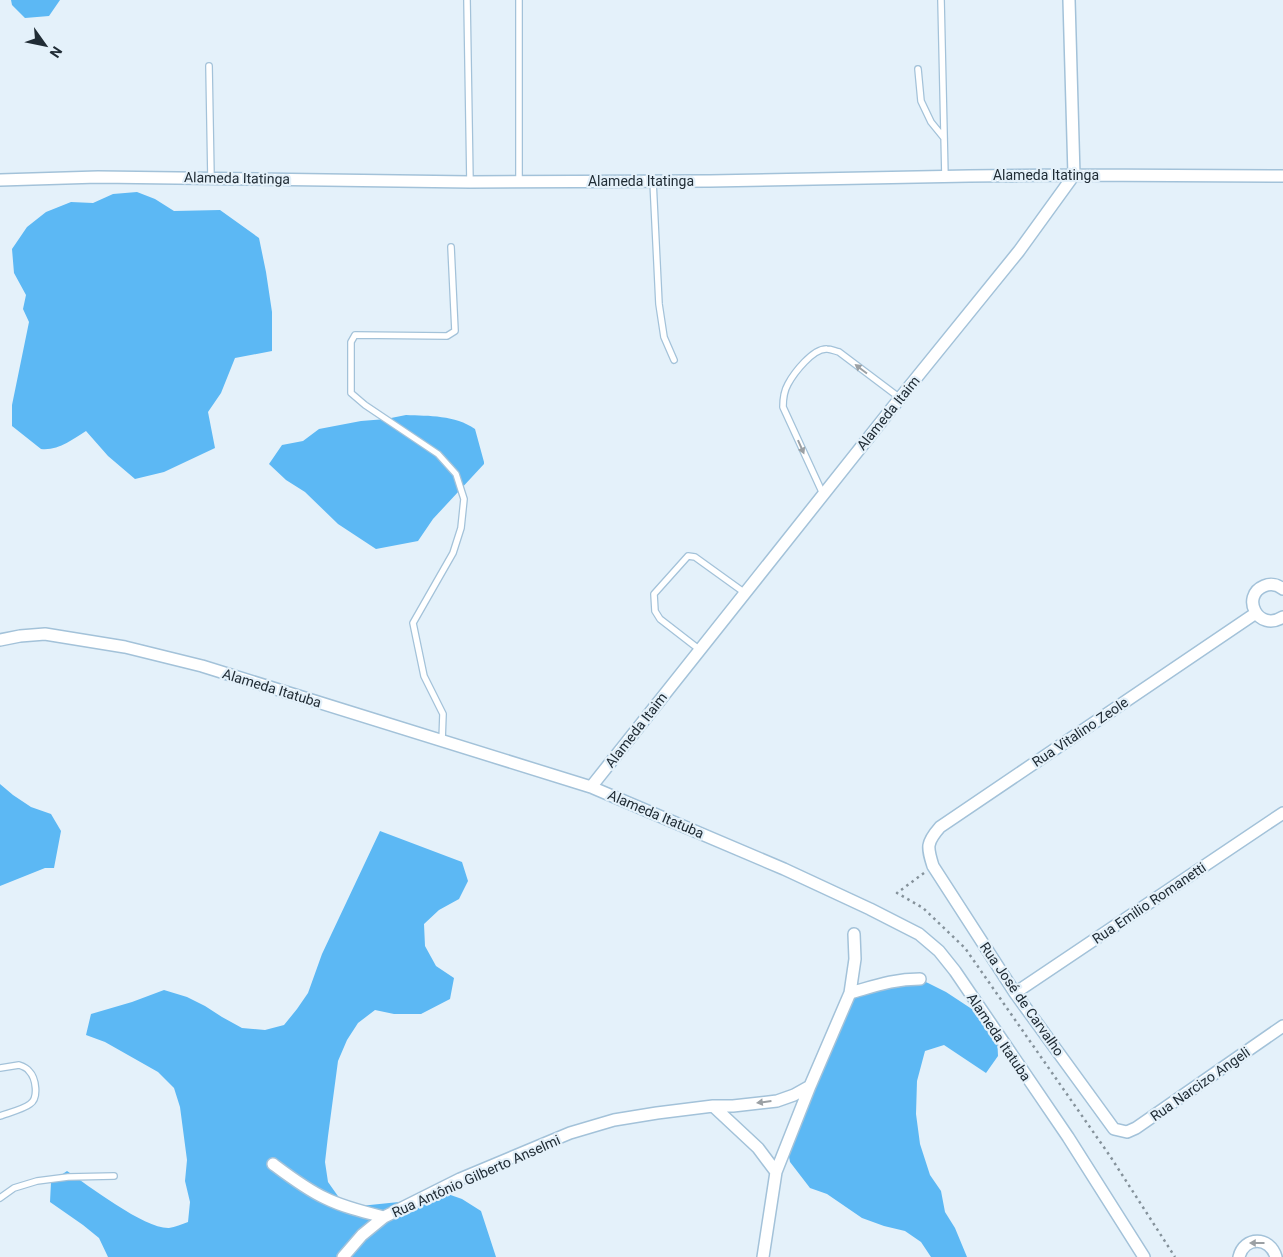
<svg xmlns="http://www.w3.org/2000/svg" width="1283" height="1257" font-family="Roboto,sans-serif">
<rect width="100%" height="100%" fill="#e4f1fa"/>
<path fill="#5cb8f4" d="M11,0H60L49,16L25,18L12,5Z
M137,192L155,199L174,211L220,210L259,238L266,272L272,312V351L235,358L221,393L208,412L215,448L164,472L135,479L108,456L86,431C73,439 58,451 41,449L12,426V405L29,322L23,309L26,295L14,273L12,249L27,227L46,212L71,202L93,203L113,194Z
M406,415C429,416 455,415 475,429L484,462V464L433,519L418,541L376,549L338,524L305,492L286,480L269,464L282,445L303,441L319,429L361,421L386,419Z
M0,784L13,795L31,807L51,814L61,831L54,868H45L0,886Z
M380,831L462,862L468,881L459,899L439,910L424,924L425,946L436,966L454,978L450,999L421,1014H394L375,1010L358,1023L347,1040L338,1061L328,1136L325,1162L328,1182L340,1199L360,1206L399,1202L423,1197L442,1192L462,1199L481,1211L496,1257H108L99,1238L83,1225L50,1202L51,1182L67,1171C89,1186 145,1229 169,1228C175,1227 182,1224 188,1222L190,1202L185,1181L187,1160L180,1107L174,1088L158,1072L105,1042L86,1035L91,1014L132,1002L164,990L187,997L205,1006L222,1017L242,1028L265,1030L284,1025L297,1009L308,993L322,954Z
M912,976L928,983L946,992L984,1017L997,1034L998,1056L986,1073L944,1045L925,1051L917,1081L916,1114L920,1144L930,1175L941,1191L945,1212L955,1228L967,1257H931L921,1242L905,1231L884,1226L862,1218L827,1194L810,1188L790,1162L786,1141L796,1104L815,1066L821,1045L845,1010L859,993Z"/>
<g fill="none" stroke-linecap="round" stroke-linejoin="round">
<defs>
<path id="service" d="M467,0L470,182
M941,0L945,177
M209,66L211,178
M918,69L921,101L931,122L944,138
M519,181V0
M653,181L659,304L664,337L674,360
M823,494L783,407C783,399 784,391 788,384C794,373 813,348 827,349C831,349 835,351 839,352L900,398
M700,650L660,619L655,611L654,594L688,556L695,557L745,593
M442,741L443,714L424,676L413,623L453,553L461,528L464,499L456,474L438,454L365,405L351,393V342L355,335L447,336L455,331L451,247
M0,1068L19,1065C22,1066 27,1068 29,1071C36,1078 39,1098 30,1104C24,1109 8,1113 0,1116
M0,1198L14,1188L37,1181L68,1177L114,1176"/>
<path id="minor" d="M0,180L98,177L470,182L710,181L969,176L1074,175L1283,176
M1283,589C1278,585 1271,583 1264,586C1240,596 1258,633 1283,617
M1256,613L940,827C926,843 927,847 933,866L1015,993L1114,1129L1127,1132L1136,1128L1283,1026
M0,640L20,636L45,634L125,647L202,666L591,787L784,869L870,909L919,934L939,951L955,971L1068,1137L1144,1257
M591,787L900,398L1019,251L1074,175L1069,0
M850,993L855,959L854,934
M1015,993L1283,813
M713,1106L758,1148L776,1172
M273,1164C289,1176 306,1189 325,1198C343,1207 364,1212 384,1217
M343,1257L362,1235L384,1217L460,1179L570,1133L614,1120L657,1113L713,1106H733L777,1101L794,1095L810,1086
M763,1257L776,1172L810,1086L850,993C875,986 894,979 920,979
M1239,1257C1244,1236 1270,1236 1276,1257"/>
</defs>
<use href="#service" stroke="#a3c2d9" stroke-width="8"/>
<use href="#minor" stroke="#a3c2d9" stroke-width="14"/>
<path stroke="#85929b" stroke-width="2.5" stroke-dasharray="2.5 4" stroke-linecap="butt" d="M924,873L897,893L923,908L965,948L1110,1156L1175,1257"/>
<use href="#service" stroke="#fff" stroke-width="5.5"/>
<use href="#minor" stroke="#fff" stroke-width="11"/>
</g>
<defs><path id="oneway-solid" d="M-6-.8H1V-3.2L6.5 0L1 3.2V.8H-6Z" transform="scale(1.25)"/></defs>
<g fill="#9ba0a4">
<use href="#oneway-solid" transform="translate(861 369) rotate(-143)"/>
<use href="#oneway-solid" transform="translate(801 447) rotate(66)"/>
<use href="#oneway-solid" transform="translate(764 1102) rotate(173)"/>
<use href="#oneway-solid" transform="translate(1257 1243) rotate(180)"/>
</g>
<g text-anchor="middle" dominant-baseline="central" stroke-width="4.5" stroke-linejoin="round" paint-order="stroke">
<g font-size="14" fill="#202c35" stroke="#e4f1fa">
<text x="1046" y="175">Alameda Itatinga</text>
<text transform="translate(237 178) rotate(1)">Alameda Itatinga</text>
<text x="641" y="181">Alameda Itatinga</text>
<text transform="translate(888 413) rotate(-51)">Alameda Itaim</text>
<text transform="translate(272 688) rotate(17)">Alameda Itatuba</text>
<text transform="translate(636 730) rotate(-52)">Alameda Itaim</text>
<text transform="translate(1080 732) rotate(-34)">Rua Vitalino Zeole</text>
<text transform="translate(656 814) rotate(23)">Alameda Itatuba</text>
<text transform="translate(1149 903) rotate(-34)">Rua Emilio Romanetti</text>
<text transform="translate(1022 999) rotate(55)">Rua José de Carvalho</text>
<text transform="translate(999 1037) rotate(56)">Alameda Itatuba</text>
<text transform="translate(1200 1084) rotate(-35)">Rua Narcizo Angeli</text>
<text transform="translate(476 1176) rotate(-24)">Rua Antônio Gilberto Anselmi</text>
</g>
</g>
<g transform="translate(45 45) rotate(123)" stroke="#e4f1fa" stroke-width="4" paint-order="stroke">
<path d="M0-4L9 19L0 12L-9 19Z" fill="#202c35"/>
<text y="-8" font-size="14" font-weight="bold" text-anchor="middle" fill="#202c35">N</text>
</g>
</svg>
